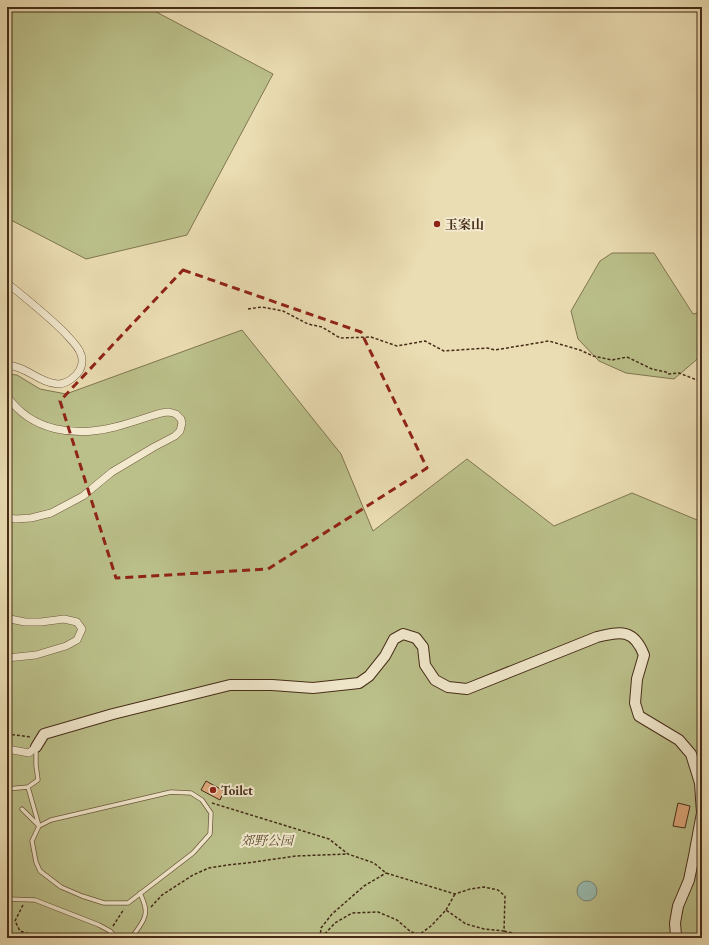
<svg xmlns="http://www.w3.org/2000/svg" width="709" height="945" font-family="'EB Garamond','Noto Serif SC',serif">
<rect width="100%" height="100%" fill="#ebddb3"/>
<filter id="stains"><feTurbulence type="fractalNoise" baseFrequency=".005" numOctaves="4"/><feColorMatrix values="0 0 0 0 .2 0 0 0 0 .09 0 0 0 0 .02 0 0 0 .5 -.17"/></filter>
<radialGradient id="worn" r=".72"><stop offset=".6" stop-color="#630" stop-opacity="0"/><stop offset="1" stop-color="#630" stop-opacity=".3"/></radialGradient>
<path fill="#bbc08a" stroke="#807651" d="M7,7H147L273,74L187,235L86,259L7,218Z
M612,253H654L693,314L702,312V355L674,379L626,373L599,361L578,339L571,311L600,261Z
M242,330L341,454L373,531L467,459L554,526L632,493L702,522V938H7V374L17,375L40,389L66,394Z"/>
<path fill="#98bbaf" stroke="#778273" d="M577 891a10 10 0 1 1 20 0a10 10 0 1 1-20 0Z"/>
<path fill="#dfa87b" stroke="#462c18" d="M206,781L224,791L220,800L201,790Z
M678,803L690,806L685,828L673,826Z"/>
<g fill="none" stroke-linecap="round" stroke-linejoin="round">
<defs>
<path id="lane" d="M28,787L39,826
M7,789L28,787L38,780L36,765V748
M171,792L191,793L202,800L211,813L210,834L193,853L128,903H104L82,896L61,887L40,871L36,862L32,841L39,826L51,820Z
M22,809L38,825
M7,899L35,900L99,925L110,931L116,938
M131,938C135,933 144,921 145,915C147,908 143,900 140,893"/>
<path id="street" d="M7,283C27,299 47,315 65,333C70,339 77,345 80,352C84,360 82,369 76,375C72,379 65,384 58,384C39,383 26,366 7,365
M7,396C32,432 75,437 115,427C127,424 139,420 151,416C157,414 163,412 169,412L176,414L181,419L182,423L180,431L175,436L154,447L112,472L83,496L51,513L31,518L16,519L7,518
M7,618L10,619L25,622H41L64,619L77,622L82,629L77,640L66,646L36,655L7,658
M7,749L29,753L36,747"/>
<path id="secondary" d="M36,747L44,734L113,714L230,685H272L313,688L359,683L369,676L385,656L394,639L403,634L416,638L423,647L425,665L435,680L448,687L467,689L597,637C621,631 634,629 644,655L637,679L635,703L639,716L679,740L691,754L700,783L702,813L694,856L689,880L678,906L675,923L676,936L677,938"/>
</defs>
<use href="#lane" stroke="#6f583f" stroke-width="5"/>
<use href="#street" stroke="#6f583f" stroke-width="8"/>
<use href="#secondary" stroke="#462c18" stroke-width="12"/>
<path stroke="#462c18" stroke-width="1.5" stroke-dasharray="3 2" stroke-linecap="butt" d="M248,309L262,307L283,311L308,324L322,327L340,338L371,337L397,346L425,341L444,351L487,348L495,350L549,341L580,350L593,356L612,360L627,357L652,369L666,372L668,374L679,373L702,382
M7,734L31,737
M212,803L329,839L348,854L374,863L386,873L455,894L470,889L484,887L498,890L505,896L504,931L484,929L466,924L446,910L431,926L420,934L411,932L397,920L378,912L352,913L335,923L321,938
M23,905L15,921L20,931L41,938
M151,907L162,895L193,875L209,868L227,865L247,863L296,856L348,854
M446,910L455,894
M113,926L124,909
M504,931L530,937V938
M320,938L321,928L332,914L364,886L386,873"/>
<use href="#lane" stroke="#f2e9ce" stroke-width="3.5"/>
<use href="#street" stroke="#f2e9ce" stroke-width="7"/>
<use href="#secondary" stroke="#f2e9ce" stroke-width="10"/>
</g>
<path fill="none" stroke="#8f2418" stroke-width="3" stroke-dasharray="8 5" stroke-linejoin="round" d="M183,270L361,332L427,468L268,569L116,578L60,401Z"/>
<g fill="#8f2418" stroke="#f2e9ce" stroke-width="1.5">
<circle cx="437" cy="224" r="4"/>
<circle cx="213" cy="790" r="4"/>
</g>
<g text-anchor="middle" dominant-baseline="central" stroke-width="4" stroke-linejoin="round" paint-order="stroke">
<g font-size="13" font-weight="bold" fill="#462c18" stroke="#f2e9ce" text-anchor="start">
<text x="445" y="224">玉案山</text>
<text x="221" y="790">Toilet</text>
</g>
<g font-size="13" font-style="italic" fill="#5d4a2f" stroke="#f2e9ce">
<text x="267" y="840">郊野公园</text>
</g>
</g>
<rect width="709" height="945" fill="none" stroke="#ebddb3" stroke-width="24"/>
<rect x="8" y="8" width="693" height="929" fill="none" stroke="#462c18" stroke-width="2"/>
<rect x="12" y="12" width="685" height="921" fill="none" stroke="#462c18"/>
<rect width="100%" height="100%" filter="url(#stains)"/>
<rect width="100%" height="100%" fill="url(#worn)"/>
</svg>
